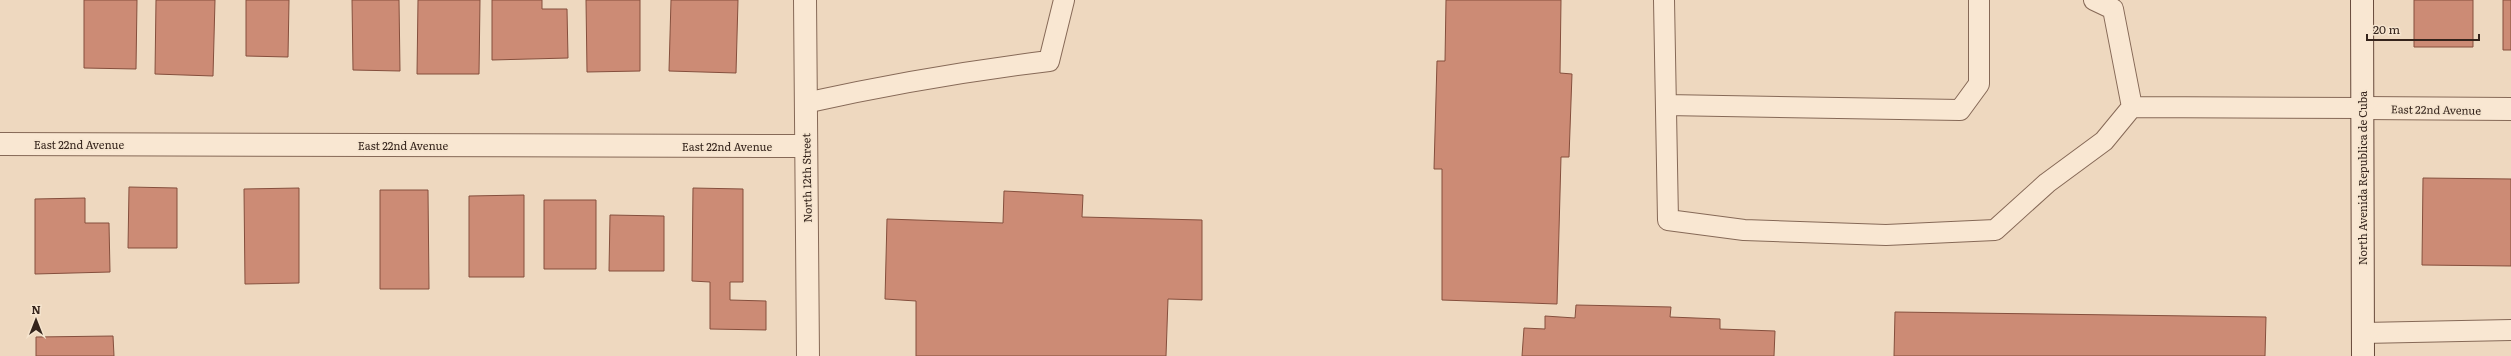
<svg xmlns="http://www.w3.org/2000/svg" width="2511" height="356" font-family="Literata,serif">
<rect width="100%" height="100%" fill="#eed8bf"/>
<path fill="#cc8b75" stroke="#854f3d" d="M84,0H137L136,69L84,68Z
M156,0H215L213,76L155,74Z
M246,0H289L288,57L246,56Z
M352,0H399L400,71L353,70Z
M418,0H480L479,74H417Z
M492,0H542V9H567L568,58L492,60Z
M586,0H640V71L587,72Z
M671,0H738L736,73L669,71Z
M1446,0H1561L1560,73L1572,74L1569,157H1561L1557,304L1442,300V169H1434L1437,61H1445Z
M2414,0H2473V47H2414Z
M2503,0H2511V50H2503Z
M2423,178L2511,179V266L2422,265Z
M129,187L177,188V248H128Z
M299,188V283L245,284L244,189Z
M693,188L743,189V282H730V300L766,301V330L710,329V282L692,281Z
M380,190H428L429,289H380Z
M1004,191L1083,195L1082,217L1202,220V300L1168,299L1166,356H916V301L885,299L887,219L1003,223Z
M524,195V277H469V196Z
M85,198V223H109L110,272L35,274V199Z
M544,200H596V269H544Z
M610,215L664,216V271H609Z
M1576,305L1671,307L1670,317L1720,319V329L1775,331L1774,356H1522L1524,328L1545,329V316L1575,318Z
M1895,312L2266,317L2265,356H1894Z
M113,336L114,356H36V337Z"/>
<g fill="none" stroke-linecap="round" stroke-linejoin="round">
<defs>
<path id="service" d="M1664,0L1668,220L1744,230L1886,235L1995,230L2047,183L2104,141L2132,107
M2094,0L2113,9L2132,107
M805,103C886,85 967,71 1049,61L1064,0
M1666,105L1960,110L1979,84V0
M2132,107L2362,108
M2363,333L2511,330"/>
<path id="minor" d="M805,0L808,356
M2362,108L2511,109
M0,144L806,146"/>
<path id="secondary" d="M2362,0L2363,356"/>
</defs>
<use href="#service" stroke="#866957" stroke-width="22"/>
<use href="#minor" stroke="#866957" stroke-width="24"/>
<use href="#secondary" stroke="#684a3b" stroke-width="24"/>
<use href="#service" stroke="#f9e7d2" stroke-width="20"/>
<use href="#minor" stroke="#f9e7d2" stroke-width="22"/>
<use href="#secondary" stroke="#f9e7d2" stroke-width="22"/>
</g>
<g text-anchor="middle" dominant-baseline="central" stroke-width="3" stroke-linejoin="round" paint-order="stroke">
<g font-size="11" fill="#35241c" stroke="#f5e4ce">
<text transform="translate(2436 109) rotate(1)">East 22nd Avenue</text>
<text x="79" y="144">East 22nd Avenue</text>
<text x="403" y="145">East 22nd Avenue</text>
<text x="727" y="146">East 22nd Avenue</text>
<text transform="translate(806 178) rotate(-91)">North 12th Street</text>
<text transform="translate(2362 178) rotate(-90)">North Avenida Republica de Cuba</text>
</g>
</g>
<g transform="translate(36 320)" stroke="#f5e4ce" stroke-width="3" paint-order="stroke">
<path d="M0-3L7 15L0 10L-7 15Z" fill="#35241c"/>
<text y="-6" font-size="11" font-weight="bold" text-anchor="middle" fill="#35241c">N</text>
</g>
<path d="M2367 34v6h112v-6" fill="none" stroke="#35241c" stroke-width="2"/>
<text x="2373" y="34" font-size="12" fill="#35241c" stroke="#f5e4ce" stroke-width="3" paint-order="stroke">20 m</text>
</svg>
